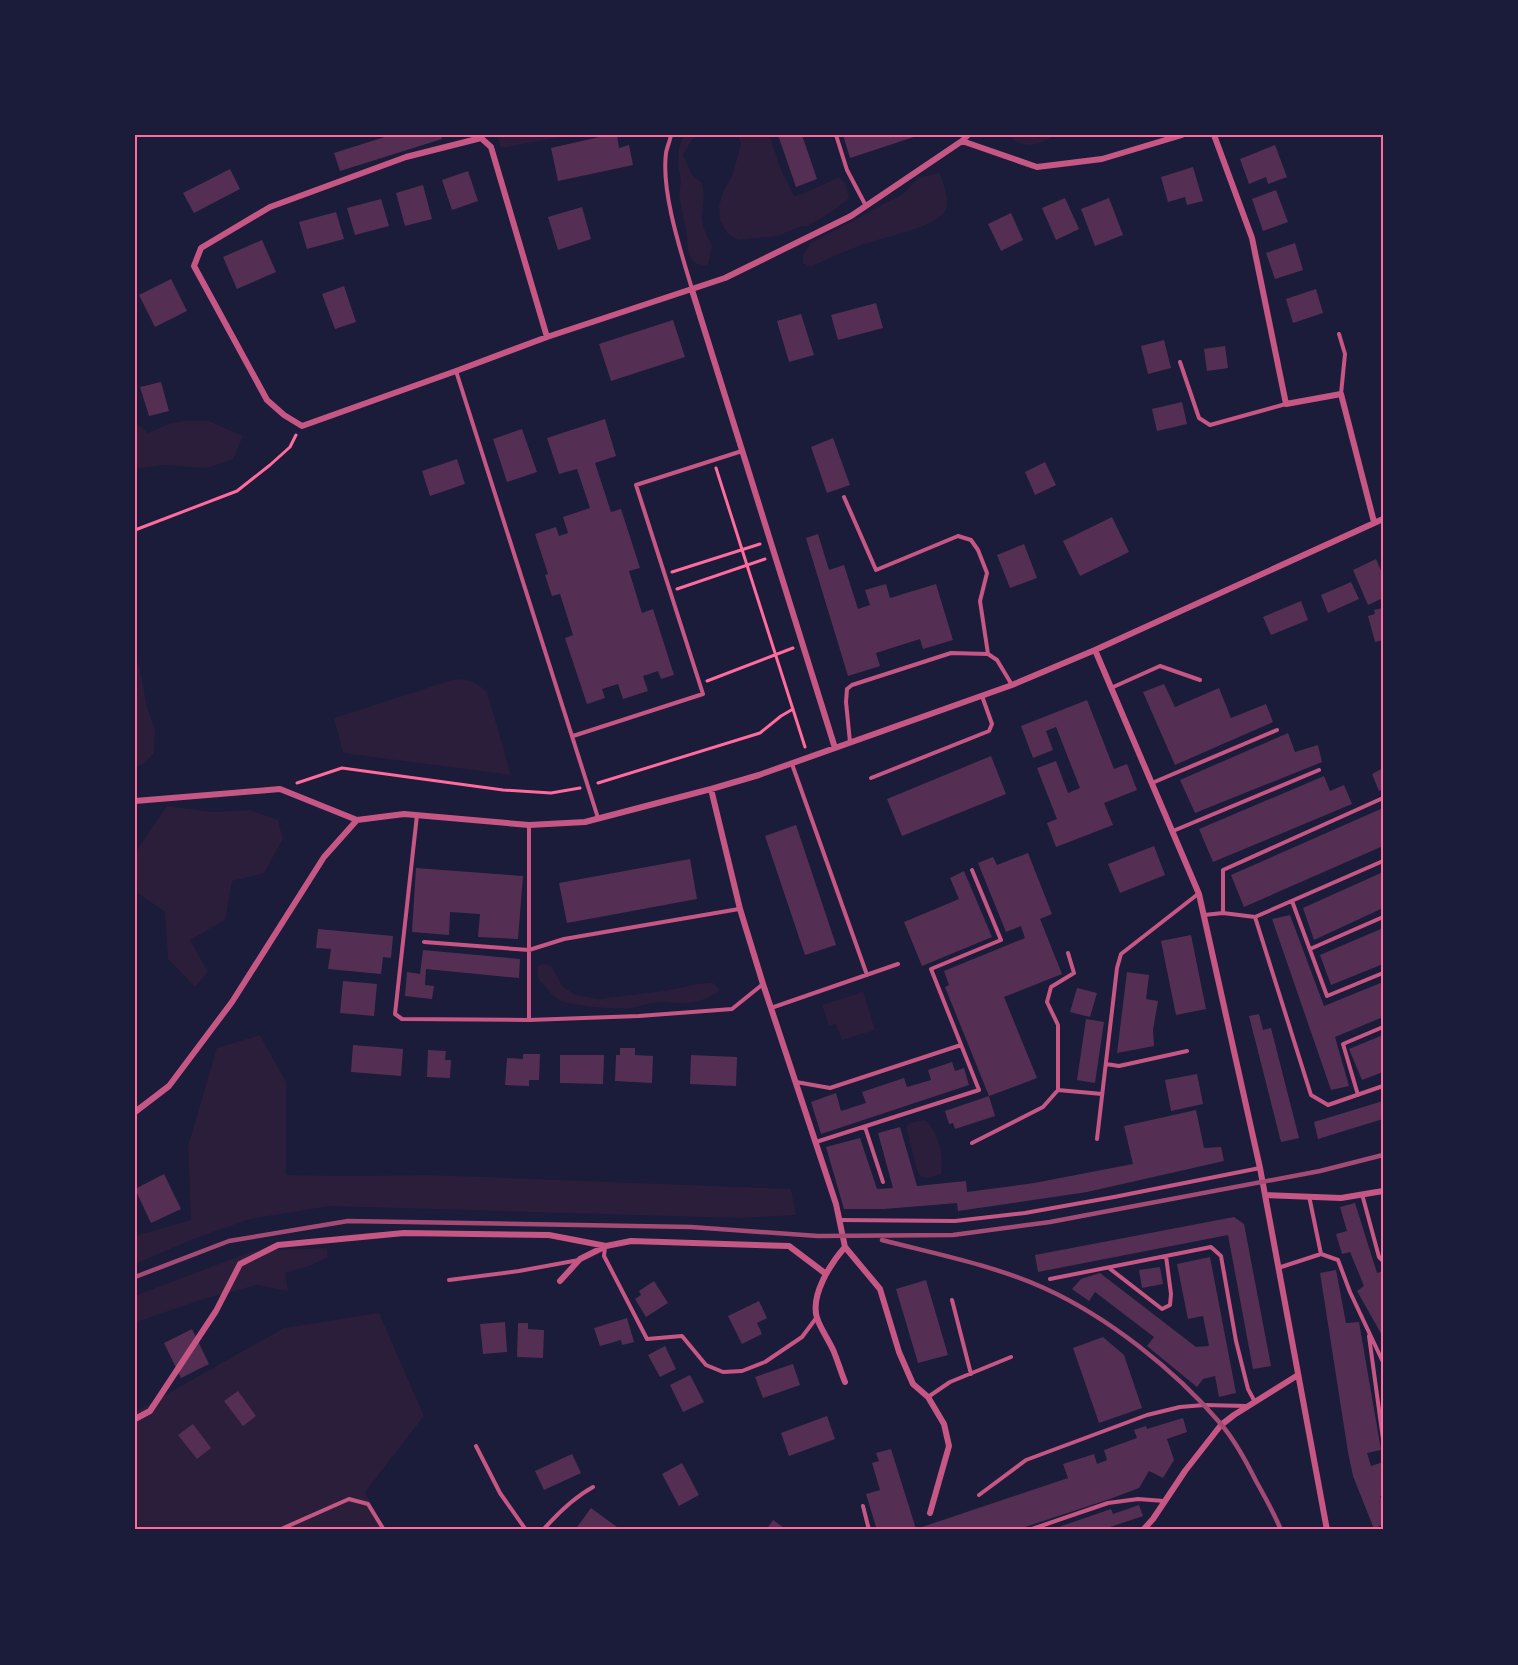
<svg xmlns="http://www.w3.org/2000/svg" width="1518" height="1665" font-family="Overpass,sans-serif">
<rect width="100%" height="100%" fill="#1b1b3a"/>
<path fill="#2a1e3b" d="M497,135H571L501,148Z
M684,135H697L691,141L683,155L692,175L702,183L704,195L702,218L704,229L712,246L708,266L697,264L692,260L688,251L687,235L679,196L681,181L678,166L679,147Z
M737,135H769L782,172L794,196L805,193L839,177L846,184L849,198L837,208L808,226H802L777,236L738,240L727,233L720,220L719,206L723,192L733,174L741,143Z
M1009,135H1055C1040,145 1022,151 1009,135Z
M940,173C943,183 950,199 946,209C938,229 880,237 862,245C844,251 828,259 810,267L803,263V255L811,243L903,194L919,177Z
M184,421H209L243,436L233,459L207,468L162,465L135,469V422L148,433L171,423Z
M135,656L140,669L147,708L155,729L154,753L146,762L135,768Z
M463,679C473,682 480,685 487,692L511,775L343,753L334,718L452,680Z
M167,806L213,812L250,810L278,820L283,839L264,873L232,881L225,920L190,940L208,972L195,987L168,959L165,912L138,893L135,877V853Z
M544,964L551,966L563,987L576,995L598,999L664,991L698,984L708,983H713L720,990C709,1000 691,1004 676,1003C672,1003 667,1001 662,1002C651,1002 641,1006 631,1008C616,1010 575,1006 561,1001C551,996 546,986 538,979V966Z
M863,992L875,1030L842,1040L836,1024L829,1026L822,1005Z
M260,1035L286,1082V1175L349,1176L430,1175L791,1189L796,1215L738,1218L330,1206L250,1219L196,1238L135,1264V1236L191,1220L188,1146L217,1048Z
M925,1120C939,1132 944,1156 941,1174L929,1178L921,1177L917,1170L906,1127L909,1123Z
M327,1248L328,1257L309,1266L285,1273L288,1291L257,1285L204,1299L139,1321L135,1326V1296L137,1295L253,1251Z
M379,1313L424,1416L365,1492L385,1530H135V1412L284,1328Z"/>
<path fill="#542f53" d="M391,135H441L442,139L340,171L334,153Z
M608,135H617L619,148L629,145L633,165L558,181L551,148Z
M778,135H802L817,179L796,187Z
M843,135H920L850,158Z
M1275,145L1287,177L1268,184L1266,177L1249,184L1240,159Z
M1193,167L1203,201L1187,205L1185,197L1168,202L1161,177Z
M230,169L240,189L194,213L183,193Z
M468,171L478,201L452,210L442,180Z
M423,185L432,219L405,226L396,193Z
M1276,190L1288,222L1263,231L1252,199Z
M1065,198L1079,229L1056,240L1042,208Z
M1109,198L1123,235L1095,246L1081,209Z
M381,199L389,226L355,235L347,208Z
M582,207L591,239L558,250L548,217Z
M336,212L344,239L307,249L299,222Z
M1011,213L1023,240L1001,251L988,224Z
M262,240L276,272L237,289L223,257Z
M1295,243L1303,270L1275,279L1266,253Z
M171,279L187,311L155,327L139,295Z
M344,286L356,322L335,329L322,294Z
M1316,289L1323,313L1293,323L1286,299Z
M876,303L883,328L838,340L831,315Z
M801,314L814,355L789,362L777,321Z
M673,320L685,357L611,381L599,344Z
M1164,340L1171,368L1148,374L1141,346Z
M1225,346L1228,368L1207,371L1204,349Z
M161,382L169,411L149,416L140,387Z
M1182,402L1187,424L1157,431L1152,409Z
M605,419L616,456L595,463L611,512L621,509L640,568L629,571L642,613L653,609L674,675L661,679L658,671L643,676L648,691L623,699L618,684L602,689L605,698L587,704L565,638L573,635L560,594L552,596L545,575L548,574L535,534L556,527L559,536L568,533L563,517L590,508L577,469L559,474L547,438Z
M522,429L537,472L507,482L493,439Z
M833,438L850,485L827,493L811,447Z
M457,459L465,484L430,496L422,471Z
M1045,462L1056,485L1035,495L1025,472Z
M1112,517L1129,552L1080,576L1063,541Z
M818,534L829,570L844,565L858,609L870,605L865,590L886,584L890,598L936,584L953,640L923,649L920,639L876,653L880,666L848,676L806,538Z
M1024,544L1037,578L1010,588L997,555Z
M1376,559L1383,575V598L1368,605L1353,570Z
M1351,582L1359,599L1328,613L1321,595Z
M1301,601L1308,620L1271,635L1263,617Z
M1383,608V640L1375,642L1368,616L1375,614L1374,610Z
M1164,684L1175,707L1219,688L1231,718L1266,704L1273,722L1175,765L1143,692Z
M1087,700L1114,769L1127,764L1137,790L1104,803L1113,825L1056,847L1047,823L1057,819L1037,768L1056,761L1068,793L1080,788L1056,727L1046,731L1053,750L1033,758L1021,726Z
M1288,733L1295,752L1318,745L1322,762L1195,813L1180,780Z
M991,756L1006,794L902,836L887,799Z
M1383,768V789L1379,791L1372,774Z
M1324,776L1330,791L1344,785L1352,804L1213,862L1199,829Z
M1383,808V846L1244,907L1231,875Z
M796,825L836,945L805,955L765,836Z
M1154,846L1165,875L1120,893L1108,864Z
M1028,853L1052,914L1040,919L1062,974L1004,997L1037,1078L989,1096L945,987L949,985L944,971L1025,938L1021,926L1006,932L978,863L993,857L997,865Z
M690,859L697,899L567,923L559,883Z
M416,868L523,876L518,939L478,937L480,914L450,912L449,935L412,932Z
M964,871L992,937L922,966L904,922L959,899L950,878Z
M1383,872V908L1314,940L1303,908Z
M1290,915L1324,1006L1383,982V1017L1335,1037L1349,1086L1331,1090L1272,919Z
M1383,928V964L1331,985L1320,955Z
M318,929L393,936L391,958L383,957L381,974L328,969L331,949L316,948Z
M1191,935L1206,1009L1176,1015L1161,941Z
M423,950L520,959L519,978L426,969L425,985L434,986L432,999L405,996L407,972L420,974Z
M1127,972L1149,975L1146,999L1158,1001L1153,1030L1154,1046L1117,1053Z
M343,981L377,984L374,1016L340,1013Z
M1077,988L1097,993L1090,1017L1070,1012Z
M1259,1014L1263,1030L1271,1028L1299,1138L1281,1142L1249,1016Z
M1086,1019L1104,1022L1095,1083L1077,1080Z
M1383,1035V1072L1362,1080L1349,1049Z
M353,1045L403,1049L401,1076L351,1072Z
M620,1048H635V1055L653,1056L652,1083L615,1081L616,1055H620Z
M428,1050L446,1051L445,1060H451L450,1078L427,1077Z
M523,1054H540L539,1080H529V1086L505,1085L507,1058L523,1059Z
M560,1055H604L603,1084L560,1083Z
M691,1055L737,1057L736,1086L690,1084Z
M952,1062L955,1071L964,1068L969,1085L821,1134L811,1102L836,1093L841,1111L866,1103L862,1092L904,1078L907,1087L931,1080L928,1070Z
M1197,1074L1203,1104L1171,1111L1165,1080Z
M989,1096L995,1116L955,1129L953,1123L949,1124L945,1111Z
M1383,1101V1119L1318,1139L1314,1122Z
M1196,1110L1204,1148L1221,1147L1224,1161L1087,1192L958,1211L957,1203L884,1209H844L826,1147L860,1138L877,1189L893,1188L878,1133L900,1127L917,1186L966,1181L967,1192L1034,1183L1133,1164L1124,1126Z
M164,1174L181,1209L151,1223L135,1189Z
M1355,1203L1377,1273L1383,1271V1337L1357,1291L1364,1286L1350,1252L1342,1254L1336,1234L1347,1231L1340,1207Z
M1234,1217L1244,1224L1271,1366L1253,1369L1228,1235L1038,1272L1035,1255Z
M1210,1257L1236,1393L1219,1397L1215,1376L1203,1379L1197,1387L1147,1346L1154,1337L1095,1292L1089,1301L1072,1289L1081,1279L1100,1273L1196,1347L1209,1346L1203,1316L1188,1319L1177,1264Z
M1160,1267L1163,1284L1142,1288L1139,1270Z
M1336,1270L1346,1323L1359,1322L1381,1450L1367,1453L1371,1466L1383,1462V1495L1380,1496L1383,1504V1524L1374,1529L1353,1476L1348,1452L1320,1273Z
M926,1280L948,1355L918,1363L896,1289Z
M654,1281L668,1303L646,1317L635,1299L641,1295L639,1291Z
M759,1301L767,1318L757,1323L762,1334L742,1344L728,1316Z
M627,1318L634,1342L622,1345L621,1340L600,1346L594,1328Z
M505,1322L507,1352L483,1354L480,1324Z
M518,1323H528V1329L544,1330L543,1358L517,1357Z
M192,1329L209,1364L181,1378L164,1343Z
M1103,1337L1124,1355L1142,1408L1099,1423L1073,1348Z
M665,1346L676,1369L660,1377L648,1355Z
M793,1364L800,1385L763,1398L755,1377Z
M690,1375L704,1402L683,1412L670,1385Z
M238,1391L256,1416L243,1426L224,1401Z
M827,1416L835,1439L789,1456L781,1433Z
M1183,1418L1187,1432L1167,1439L1174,1460L1163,1478L1149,1471L1139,1488L1110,1499L1016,1530H877L866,1494L880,1490L872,1463L879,1461L876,1453L891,1449L916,1529L1068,1478L1063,1464L1094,1454L1097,1464L1107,1460L1104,1450L1137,1438L1134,1430L1146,1426L1147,1429Z
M193,1424L211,1448L197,1459L178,1435Z
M572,1454L581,1473L544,1490L535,1471Z
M682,1463L699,1495L679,1506L662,1474Z
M1139,1505L1143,1516L1110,1527L1111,1530H1050L1111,1509L1113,1514Z
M591,1508L621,1530H575Z
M773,1520L787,1530H766Z"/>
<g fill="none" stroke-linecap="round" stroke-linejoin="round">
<path stroke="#ff6b9d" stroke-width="3" d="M716,468L805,747
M135,530L237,491L270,465L290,447L296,435
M672,572L760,544
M677,589L765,559
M707,681L793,648
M297,783L342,768L503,790L551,793L580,788
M598,783L760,733L781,716L793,709"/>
<path stroke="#c65784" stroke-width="4" d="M671,135C670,141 667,147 666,153C661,192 681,252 692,289
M836,135L847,170L866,206
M1339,334L1345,354L1341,394
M1180,362L1199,418L1210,425L1286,404
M456,371L598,818
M844,497L876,570L958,536L971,540L978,550L987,573L980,601L988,654
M1111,688L1160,666L1200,680
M573,736L703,694L636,485L742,451
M850,742L846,702L847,689L852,685L951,653L988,654L997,660L1012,685
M792,764L867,975
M871,778L989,731L992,724L982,696
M1152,783L1277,730
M417,815L395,1014L402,1019L529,1020L639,1016L732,1009L763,984
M1173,831L1319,770
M1292,901L1327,996L1383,973
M1223,913V870L1383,798
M1204,915L1223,913L1255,917L1383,861
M1255,917L1311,1095L1328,1105L1383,1086
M424,942L529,950L564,939L739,909
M1310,949L1383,917
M771,1008L898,964
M529,1020V825
M1106,1064L1119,1066L1187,1051
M796,1082L830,1088L961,1045
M1058,1090V1025L1047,1002L1051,987L1074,973L1068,953
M1358,1095L1343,1044L1383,1027
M865,1127L883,1182
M1097,1139L1117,968L1121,954L1198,894
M816,1142L979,1090L931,969L1001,940L972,870
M972,1143L1043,1107L1058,1090L1102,1094
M1362,1194L1379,1257L1383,1261
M1309,1196L1321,1254
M840,1220L955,1221L1025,1213L1114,1197L1260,1168
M605,1247L604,1256L647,1339L682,1336L706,1365L723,1372L742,1371L765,1362L802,1337L817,1317
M1109,1268L1162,1309L1170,1305L1171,1294L1166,1256
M1278,1268L1321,1254L1338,1260L1350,1292L1383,1362
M1050,1279L1211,1247L1221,1256L1236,1341L1248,1389L1255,1402
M449,1280L519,1271L579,1260
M952,1300L971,1374
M1369,1336L1383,1439
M928,1397L950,1382L1011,1357
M476,1446L500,1493L526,1530
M979,1495L1026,1460L1147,1415L1180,1407L1204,1405L1246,1406
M863,1506L869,1530
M279,1530L349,1499L368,1504L384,1530
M543,1530C558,1513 573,1498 593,1487
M1029,1530L1108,1503L1138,1499L1164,1501"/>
<path stroke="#c65784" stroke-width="6" d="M1214,135L1252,238L1286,404L1341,394L1374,522
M962,141L1037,167L1102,159L1182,135
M692,290L835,748
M547,337L491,147L481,138L406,157L270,207L201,248L194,266L267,400L284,415L302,426L456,371L547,337L725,278L851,216L962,141L968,135
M1095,650L1199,894L1260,1168L1327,1530
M711,789L740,909L763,984L836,1204L845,1247L880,1289L899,1352L913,1384L928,1397L944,1424L949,1446L930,1513
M135,801L280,789L357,820
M135,1112L169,1086L232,1002L324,857L357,820L404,814L529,825L585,822L711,789L759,775L1012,685L1095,650L1383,519
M1265,1195L1341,1198L1383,1191
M560,1281L580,1259L606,1246L631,1241L789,1246L826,1274
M845,1382C841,1372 838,1362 834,1352C829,1340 821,1330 817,1318C810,1295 831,1263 845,1247
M135,1419L150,1411L216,1311L240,1264L278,1245L404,1233L549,1235L606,1246
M1143,1530L1153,1519L1185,1471L1221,1425L1234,1415L1298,1375"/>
<path stroke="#a44b75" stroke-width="4.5" d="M882,1240C936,1254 993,1265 1044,1288C1108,1317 1175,1370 1220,1423C1235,1440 1246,1461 1256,1481C1265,1497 1274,1513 1281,1530
M135,1277L229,1241L348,1221L691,1227L818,1236L953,1235L1050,1222L1320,1171L1383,1155"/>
</g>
<rect width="1518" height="1665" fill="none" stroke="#1b1b3a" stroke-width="273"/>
<rect x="136" y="136" width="1246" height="1392" fill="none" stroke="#ff6b9d" stroke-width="2"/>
</svg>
